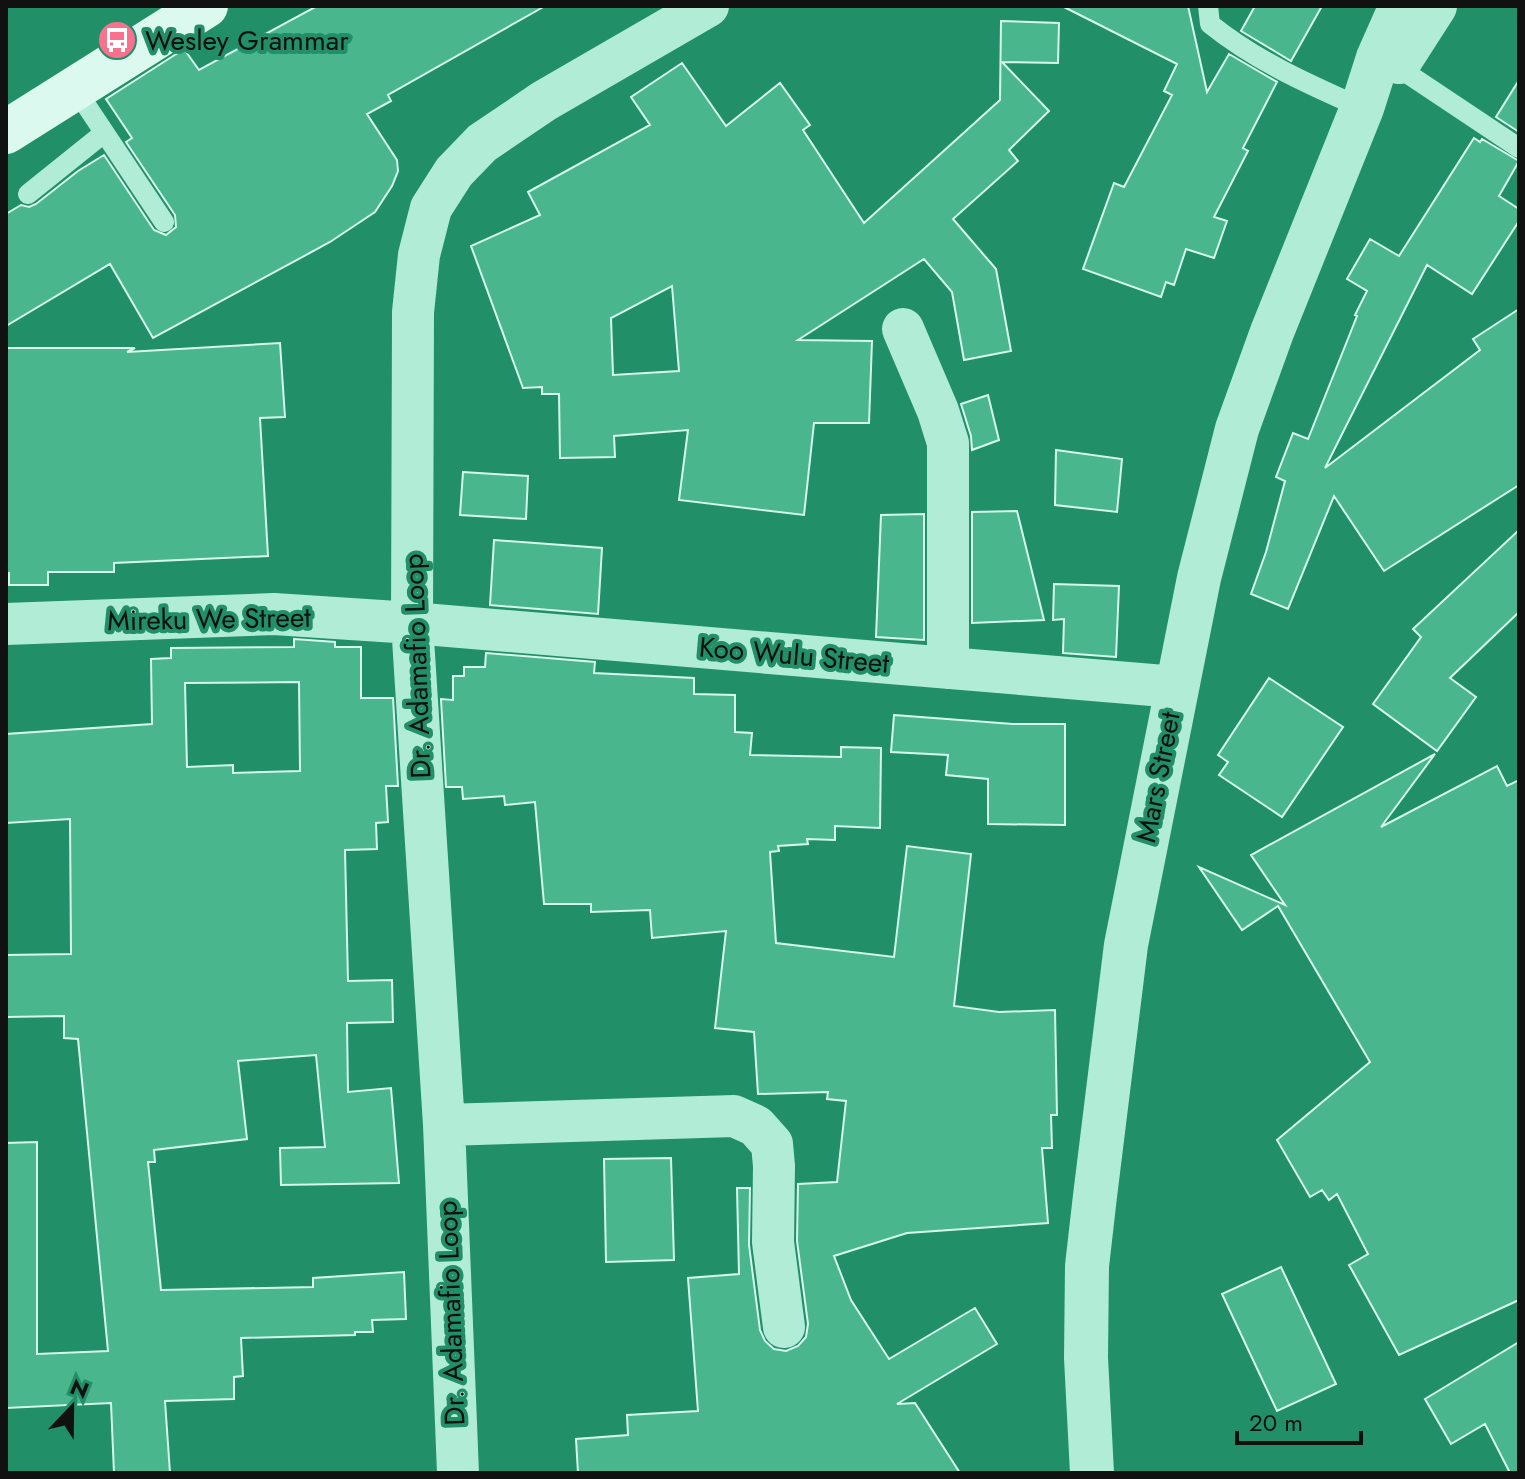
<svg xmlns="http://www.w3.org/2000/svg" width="1525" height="1479" font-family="Jost,sans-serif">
<rect width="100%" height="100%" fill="#218f68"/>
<path fill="#49b68e" stroke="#d5f9ec" stroke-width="2" fill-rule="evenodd" d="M317,6H545L388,95L391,101L367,114L397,160L398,171L392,186L375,212L330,242L153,338L110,264L6,326V214L21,205L29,207L36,204L78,171L104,155L154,230L166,235L176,227L175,215L126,142L132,138L106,99L184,49L199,70Z
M1062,6H1188L1207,92L1229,54L1277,82L1243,148L1248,151L1214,217L1227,221L1214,258L1186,249L1174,285L1166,282L1161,297L1083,269L1114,183L1124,187L1172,95L1164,91L1177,64Z
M1255,6H1322L1291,61L1241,31Z
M1001,21L1059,23L1058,63L1002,62L1049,111L1009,150L1018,161L953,219L996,269L1011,351L964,360L952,292L924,259L798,340L872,341L869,423H814L804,515L679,500L688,430L614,436L615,457L560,458L559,394H542V387L523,388L471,246L540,215L528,192L650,125L631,97L682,63L726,126L780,83L810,125L803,130L864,223L1000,100ZM672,286L679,371L613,375L611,318Z
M1519,80V132L1496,117Z
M1474,138L1480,142L1482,139L1519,161L1499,196L1519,209V221L1472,294L1427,265L1325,468L1480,350L1473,339L1519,309V485L1384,571L1334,496L1288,609L1251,594L1266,552L1285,481L1276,477L1293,433L1308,439L1357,316L1355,315L1367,291L1347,279L1370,239L1399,256Z
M280,343L285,417L260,418L268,556L114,563V572H48V585H9V573H6V348H135L127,352Z
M988,395L999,440L972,450L971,436L961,404Z
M1056,450L1122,459L1117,512L1055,505Z
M463,472L528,476L526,519L460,515Z
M1017,511L1044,620L972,623V512Z
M924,514V640L876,637L881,515Z
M1519,530V612L1450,678L1476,697L1437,751L1373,704L1421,637L1413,629Z
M494,540L602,548L598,614L490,605Z
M1054,584L1119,586L1116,657L1063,653L1064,619L1053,620Z
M294,639L335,642V647H361V698H393L398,786H386L388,822L376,823L377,849L345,850L348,981L392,980L393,1022L347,1023L348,1092L391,1088L399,1183L281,1185L280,1148L325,1147L316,1055L238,1061L247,1139L154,1150L155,1162H148L161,1290L313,1287V1278L404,1272L406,1319L372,1320L373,1332H355V1335L241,1338L243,1376L234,1377V1399L165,1401L170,1473H114L111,1403L6,1408V1143L37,1142V1354L108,1351L78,1039L64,1038V1016L6,1017V955L71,954L70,819L6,823V734L152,724L151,659L171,658V648L294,647ZM299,682L300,771L233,773V765L187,767L185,683Z
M486,653L595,662L594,673L694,678V694L735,695V732L752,733L750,755L841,757V747L881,748L880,828L835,826V840L807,839L808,844L778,846L779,851L770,852L776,943L894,957L907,846L971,854L954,1006L999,1012L1055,1010L1057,1115H1051L1052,1148H1042L1048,1223L907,1233L834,1256L851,1300L889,1359L975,1308L997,1344L897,1404L915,1403L960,1473H578L576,1439L628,1435L627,1415L698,1411L688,1278L739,1274L737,1188H750L749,1245L760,1330L765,1341L774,1349L786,1351L798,1346L806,1337L808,1324L797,1241L798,1184L837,1182L846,1101L827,1099L828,1092L758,1094L754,1032L715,1028L726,931L652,938L650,910L591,912V904H544L535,802L505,805L504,796L463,799L462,787H446L441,699L453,700V676H464V667H485Z
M1269,678L1343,727L1282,817L1219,775L1228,762L1218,755Z
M894,715L1013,724H1065V825L988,824V779L946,775L948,755L891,752Z
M1435,754L1381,827L1497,766L1507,786L1519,780V1300L1399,1355L1349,1265L1368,1254L1337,1194L1329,1200L1322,1190L1310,1197L1277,1140L1370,1062L1278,906L1242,930L1199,867L1285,905L1251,855Z
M671,1158L674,1260L606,1262L604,1159Z
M1281,1267L1336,1384L1277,1411L1222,1294Z
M1519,1342V1473H1510L1485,1424L1451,1444L1425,1399Z"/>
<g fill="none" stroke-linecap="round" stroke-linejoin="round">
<path stroke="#b0ecd6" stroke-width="20" d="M1208,6L1210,24C1256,61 1308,84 1362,108
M1393,64L1519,148
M74,87L164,222
M28,194L104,133"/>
<path stroke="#b0ecd6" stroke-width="42" d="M903,329L938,411L948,443V668
M6,624L274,614L412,623L1176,687
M444,1125L734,1116L756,1126L772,1144L774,1166L773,1242L784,1327
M458,1473L444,1125L412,623L413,312L419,255L431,208L454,172L482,143L544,101L708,6"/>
<path stroke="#b0ecd6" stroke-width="44" d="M1399,62L1435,6
M1092,1473L1086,1358L1087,1266L1095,1196L1126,945L1199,578L1237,429L1272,332L1362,108L1378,58L1401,6"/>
<path stroke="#dcf9ef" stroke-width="44" d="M6,132L206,6"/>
</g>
<defs>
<symbol id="bus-disc" viewBox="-11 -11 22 22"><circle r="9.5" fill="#f9718d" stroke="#218f68"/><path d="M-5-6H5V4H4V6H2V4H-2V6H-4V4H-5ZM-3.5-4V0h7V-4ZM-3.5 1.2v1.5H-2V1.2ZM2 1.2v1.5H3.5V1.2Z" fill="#fff"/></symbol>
</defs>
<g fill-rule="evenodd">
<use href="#bus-disc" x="95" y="18" width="44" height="44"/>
</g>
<g text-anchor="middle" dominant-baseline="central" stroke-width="8" stroke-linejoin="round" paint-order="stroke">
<g font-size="28" fill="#111" stroke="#218f68" text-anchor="start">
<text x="145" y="40">Wesley Grammar</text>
</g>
<g font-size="28" fill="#111" stroke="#218f68">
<text transform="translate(209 619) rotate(-1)">Mireku We Street</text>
<text transform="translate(794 655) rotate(5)">Koo Wulu Street</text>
<text transform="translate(417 666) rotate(-92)">Dr. Adamafio Loop</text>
<text transform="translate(1158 777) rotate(-79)">Mars Street</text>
<text transform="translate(451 1313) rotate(-92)">Dr. Adamafio Loop</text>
</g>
</g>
<rect width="1525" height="1479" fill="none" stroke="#111111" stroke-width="16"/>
<g transform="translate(72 1407) rotate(22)" stroke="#218f68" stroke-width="6" paint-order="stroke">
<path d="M0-6L14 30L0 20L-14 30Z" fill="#111111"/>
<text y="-12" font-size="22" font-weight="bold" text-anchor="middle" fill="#111111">N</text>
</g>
<path d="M1237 1431v12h124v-12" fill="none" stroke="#111111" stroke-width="4"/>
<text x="1249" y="1431" font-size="24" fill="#111111" stroke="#218f68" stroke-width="6" paint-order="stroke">20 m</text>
</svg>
